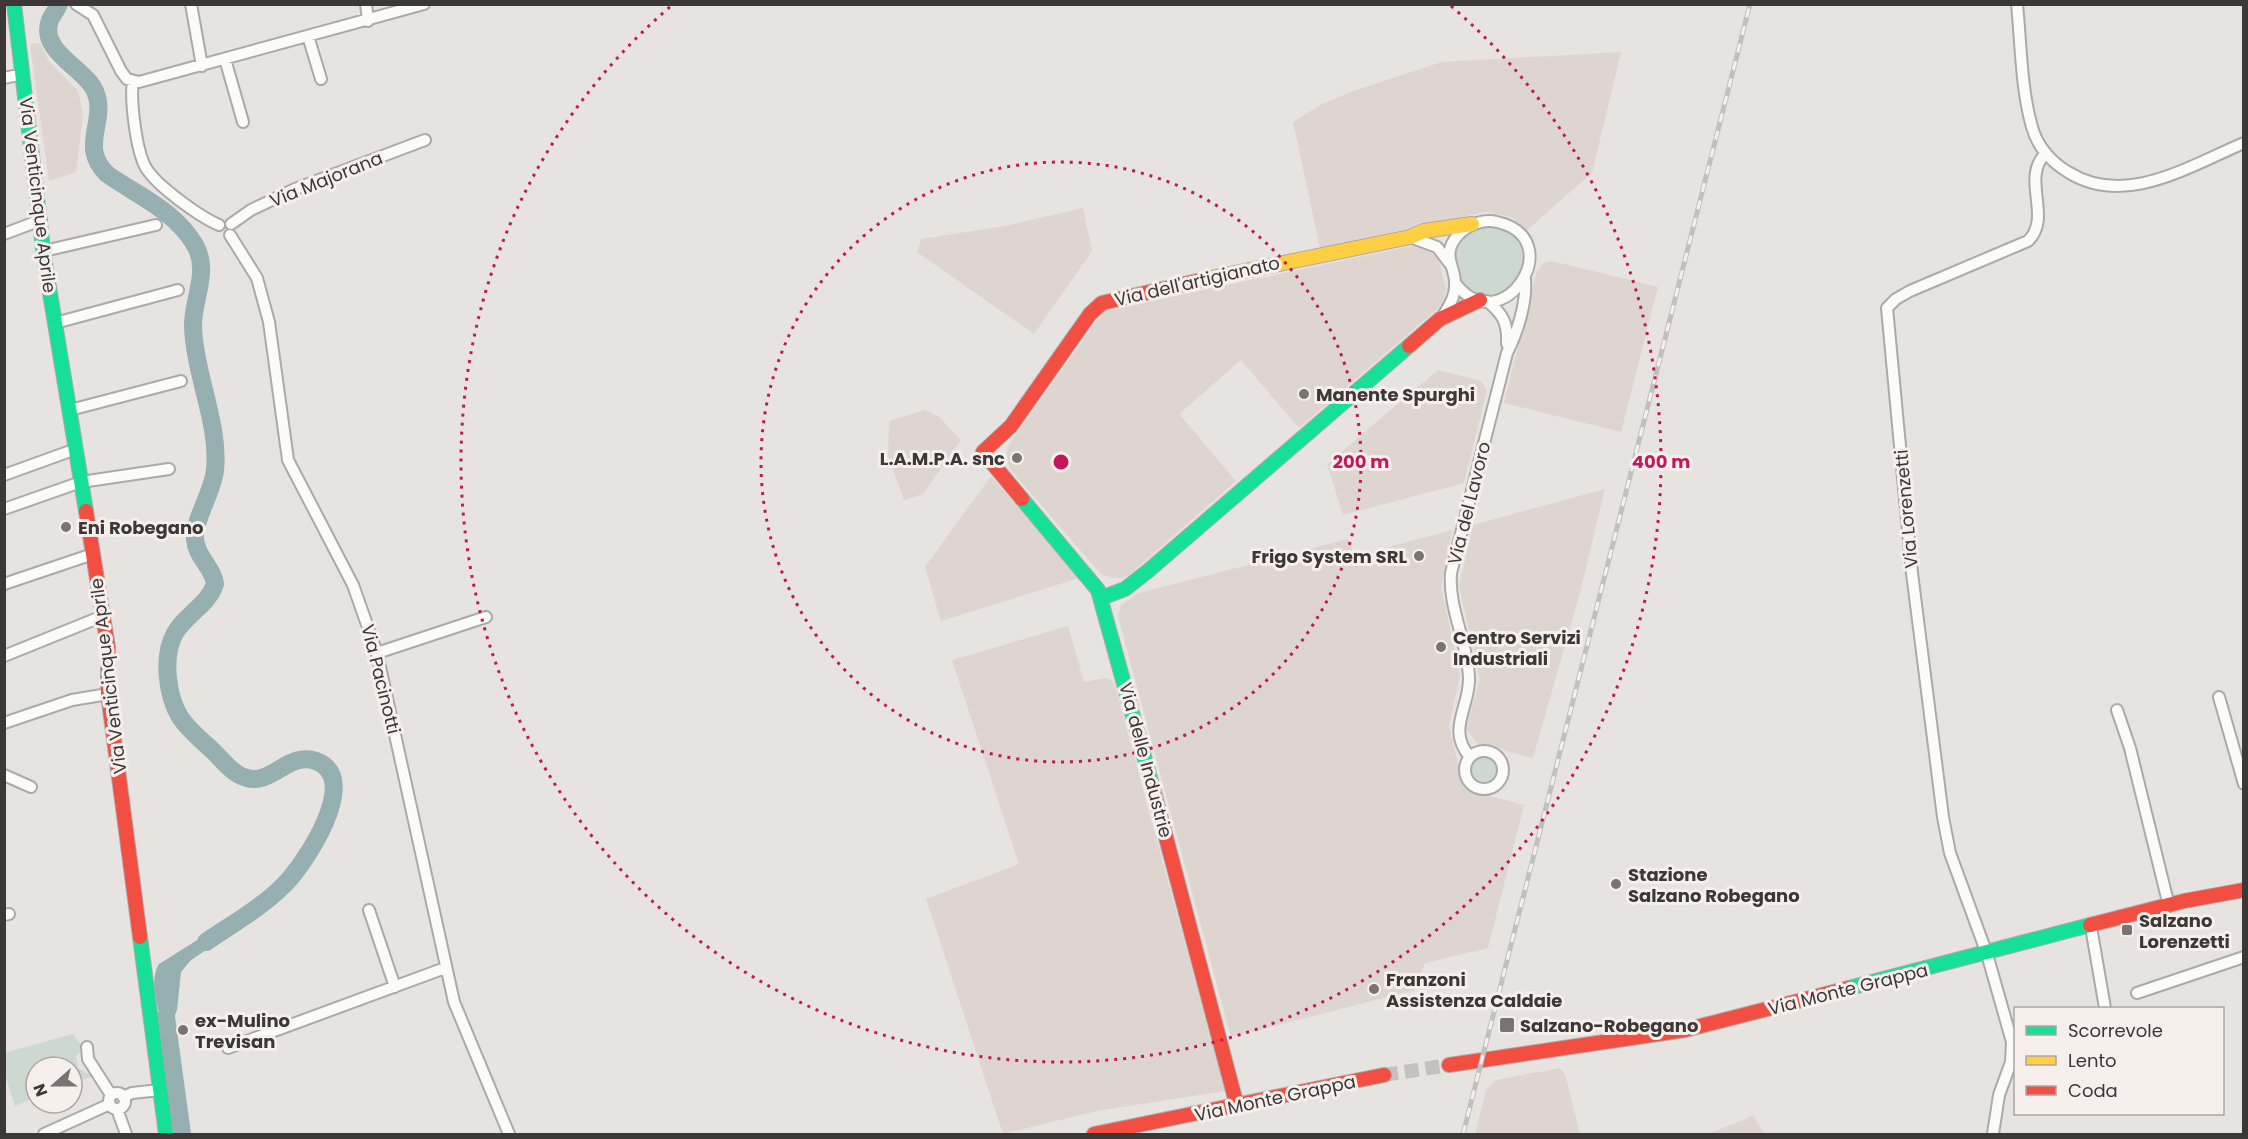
<svg xmlns="http://www.w3.org/2000/svg" width="2248" height="1139" font-family="Poppins,sans-serif">
<rect width="100%" height="100%" fill="#e6e3e1"/>
<path fill="#ded5d1" d="M40,43L49,61L78,91L83,114L76,172L49,181L30,44Z
M1621,52L1592,173L1527,230L1511,217L1485,212L1320,248L1293,122L1320,105L1353,91L1442,62Z
M1083,208L1092,251L1034,334L917,252L921,239L1005,226Z
M1412,246L1428,249L1439,261L1446,289L1443,304L1299,428L1241,360L1179,414L1236,481L1129,575L1121,579L1102,575L1010,469L1006,456L1009,444L1104,311Z
M1552,261L1658,287L1621,432L1504,403L1537,271L1543,263Z
M1438,370L1481,381L1487,390L1464,483L1343,515L1327,464Z
M925,410L938,416L961,440L923,494L904,500L888,456L889,421Z
M991,476L1079,578L941,621L925,567Z
M1605,489L1580,593L1533,758L1477,743L1466,729L1480,679L1459,586L1473,525Z
M1452,530L1441,587L1460,675L1449,726L1464,789L1524,805L1488,948L1425,963L1415,990L1231,1037L1118,616L1121,605L1139,593L1348,539L1355,556Z
M1068,626L1084,682L1105,678L1112,680L1115,686L1225,1091L1097,1111L1003,1134L926,899L1019,864L952,660Z
M1560,1068L1565,1074L1580,1134H1475L1486,1090L1496,1080Z
M1753,1115L1764,1134H1708L1746,1119Z"/>
<path fill="#cdd9d0" d="M1455 260a34 34 0 1 1 68 0a34 34 0 1 1-68 0Z
M1470 770a14 14 0 1 1 28 0a14 14 0 1 1-28 0Z
M73,1034L83,1048L76,1057L78,1068L92,1076L72,1085V1067H36V1097L15,1106L5,1075L4,1053Z"/>
<path fill="#96afb1" d="M223,924L229,934L190,961L181,972L177,1010L171,1026L172,1040L165,1041C163,1016 146,986 159,964Z"/>
<g fill="none" stroke-linecap="round" stroke-linejoin="round">
<path stroke="#96afb1" stroke-width="18" d="M59,4C57,10 52,15 50,20C38,51 85,68 95,91C108,121 78,146 107,174C138,196 174,210 195,245C210,271 193,298 193,325C194,373 220,425 215,470C213,492 193,521 195,539C196,557 213,567 215,584C209,604 185,615 175,633C162,656 167,696 180,717C189,731 204,742 215,753C224,762 234,775 247,778C272,785 289,751 316,761C363,778 304,865 284,885C261,908 232,924 206,942
M166,1017L182,1134"/>
<path stroke="#c4c1bf" stroke-width="14" stroke-dasharray="14 7" stroke-linecap="butt" d="M1384,1075L1449,1065"/>
<defs>
<path id="street" d="M76,4L93,15L121,71L127,79L139,82L424,4
M191,4L202,66
M366,4L368,21
M2017,4C2021,44 2021,89 2032,127C2037,146 2051,162 2068,172C2125,208 2189,166 2244,143
M308,36L321,79
M225,59L243,122
M4,78L23,74
M133,81C130,99 136,151 146,168C157,186 200,217 219,225
M231,224L251,210L295,189L425,140
M4,234L41,220
M230,235L257,278L269,322L288,460L353,585L377,653L454,1002L509,1134
M1410,237L1437,247L1450,264
M44,251L156,225
M1487,301C1503,314 1508,323 1507,344
M1441,319C1447,309 1455,298 1455,286C1457,268 1439,255 1459,234C1469,224 1484,219 1497,222C1571,239 1502,343 1456,284
M55,323L178,290
M70,410L181,381
M4,475L76,449
M4,509L81,482L169,469
M4,584L93,554
M377,653L486,617
M4,656L103,616
M2219,697L2244,784
M2117,710L2130,748L2169,906
M4,723L72,700L108,694
M1465 770a19 19 0 1 1 38 0a19 19 0 1 1-38 0Z
M1470,757C1446,730 1470,707 1469,678C1468,643 1448,608 1451,573L1507,353C1517,333 1527,303 1525,280
M4,775L31,787
M369,910L395,987
M4,915L9,914
M2091,927L2105,1008
M2137,993L2244,957
M87,1047L88,1059L111,1095
M228,1048L445,968
M109 1101a8 8 0 1 1 16 0a8 8 0 1 1-16 0Z
M123,1097L132,1093L160,1090
M117,1109L126,1134
M44,1134L110,1104
M1993,1134L1999,1095L2011,1062L2012,1042L1987,954L1950,853L1943,817L1912,573L1887,308L1896,299L1910,291L2028,241C2053,217 2020,178 2046,153"/>
<path id="fast" d="M14,4L44,257L86,511
M1022,499L1098,590L1155,796
M1101,598L1125,589L1148,571L1409,346
M140,937L166,1134
M1849,988L2090,925"/>
<path id="slow" d="M1206,279L1410,237L1424,231L1472,224"/>
<path id="jam" d="M1409,346L1440,319L1480,300
M1022,499L983,452L1011,426L1090,314L1102,303L1206,279
M86,511L108,647V694L140,937
M1155,796L1237,1106
M2090,925L2184,901L2244,890
M1449,1065L1685,1030L1849,988
M1094,1134L1384,1075"/>
</defs>
<use href="#street" stroke="#acaaa8" stroke-width="14"/>
<use href="#fast" stroke="#acaaa8" stroke-width="16"/>
<use href="#slow" stroke="#acaaa8" stroke-width="16"/>
<use href="#jam" stroke="#acaaa8" stroke-width="16"/>
<use href="#street" stroke="#fbfbfa" stroke-width="10"/>
<use href="#fast" stroke="#16e098" stroke-width="14"/>
<use href="#slow" stroke="#ffcf43" stroke-width="14"/>
<use href="#jam" stroke="#f24e42" stroke-width="14"/>
<defs>
<path id="rail" d="M1463,1134L1750,4"/>
</defs>
<use href="#rail" stroke="#c1c0c0" stroke-width="5"/>
<use href="#rail" stroke="#f7efeb" stroke-width="3" stroke-dasharray="9" stroke-linecap="butt"/>
</g>
<g fill="none" stroke="#c2185b" stroke-width="3" stroke-dasharray="3 6">
<circle cx="1061" cy="462" r="300"/>
<path d="M1451 6A600 600 0 1 1 671 6"/>
</g>
<g fill="#777472" stroke="#f7efeb" stroke-width="2">
<circle cx="1304" cy="394" r="6"/>
<circle cx="1017" cy="458" r="6"/>
<circle cx="66" cy="527" r="6"/>
<circle cx="1419" cy="556" r="6"/>
<circle cx="1441" cy="647" r="6"/>
<circle cx="1616" cy="884" r="6"/>
<rect x="2121" y="924" width="12" height="12" rx="3"/>
<circle cx="1374" cy="989" r="6"/>
<rect x="1499" y="1017" width="16" height="16" rx="3"/>
<circle cx="183" cy="1030" r="6"/>
</g>
<g text-anchor="middle" dominant-baseline="central" stroke-width="6" stroke-linejoin="round" paint-order="stroke">
<g font-size="18" fill="#3b3837" stroke="#f7efeb">
<text transform="translate(326 179) rotate(-22)">Via Majorana</text>
<text transform="translate(38 195) rotate(83)">Via Venticinque Aprile</text>
<text transform="translate(1197 281) rotate(-13)">Via dell'artigianato</text>
<text transform="translate(1469 503) rotate(-76)">Via del Lavoro</text>
<text transform="translate(1906 509) rotate(-95)">Via Lorenzetti</text>
<text transform="translate(108 676) rotate(-97)">Via Venticinque Aprile</text>
<text transform="translate(381 679) rotate(76)">Via Pacinotti</text>
<text transform="translate(1146 760) rotate(75)">Via delle Industrie</text>
<text transform="translate(1848 989) rotate(-14)">Via Monte Grappa</text>
<text transform="translate(1275 1098) rotate(-12)">Via Monte Grappa</text>
</g>
<g font-size="18" font-weight="bold" fill="#3b3837" stroke="#f7efeb" text-anchor="start">
<text x="1316" y="394">Manente Spurghi</text>
<text x="1005" y="458" text-anchor="end">L.A.M.P.A. snc</text>
<text x="78" y="527">Eni Robegano</text>
<text x="1407" y="556" text-anchor="end">Frigo System SRL</text>
<text x="1453" y="637">Centro Servizi<tspan x="1453" dy="21">Industriali</tspan></text>
<text x="1628" y="874">Stazione<tspan x="1628" dy="21">Salzano Robegano</tspan></text>
<text x="2139" y="920">Salzano<tspan x="2139" dy="21">Lorenzetti</tspan></text>
<text x="1386" y="979">Franzoni<tspan x="1386" dy="21">Assistenza Caldaie</tspan></text>
<text x="195" y="1020">ex-Mulino<tspan x="195" dy="21">Trevisan</tspan></text>
<text x="1520" y="1025">Salzano-Robegano</text>
</g>
</g>
<circle cx="1061" cy="462" r="9" fill="#c2185b" stroke="#f7efeb" stroke-width="3"/>
<g font-size="18" text-anchor="middle" font-weight="bold" fill="#c2185b" stroke="#f7efeb" stroke-width="6" stroke-linejoin="round" paint-order="stroke">
<text x="1361" y="468">200 m</text>
<text x="1661" y="468">400 m</text>
</g>
<rect width="2248" height="1139" fill="none" stroke="#3b3837" stroke-width="12"/>
<rect x="2014" y="1007" width="210" height="108" fill="#f7efeb" stroke="#aca6a3" stroke-width="1.5"/>
<rect x="2026" y="1026" width="30" height="9" fill="#16e098" stroke="#aca6a3" stroke-width="1.5"/>
<text x="2068" y="1037" font-size="18" fill="#3b3837">Scorrevole</text>
<rect x="2026" y="1056" width="30" height="9" fill="#ffcf43" stroke="#aca6a3" stroke-width="1.5"/>
<text x="2068" y="1067" font-size="18" fill="#3b3837">Lento</text>
<rect x="2026" y="1086" width="30" height="9" fill="#f24e42" stroke="#aca6a3" stroke-width="1.5"/>
<text x="2068" y="1097" font-size="18" fill="#3b3837">Coda</text>
<g transform="translate(54 1085) rotate(249)"><circle r="28" fill="#f7efeb" stroke="#aca6a3" stroke-width="1.5"/>
<path d="M0-4.5L10 22L0 15L-10 22Z" fill="#777472"/>
<text y="-9" font-size="16" font-weight="bold" text-anchor="middle" fill="#3b3837">N</text>
</g>
</svg>
